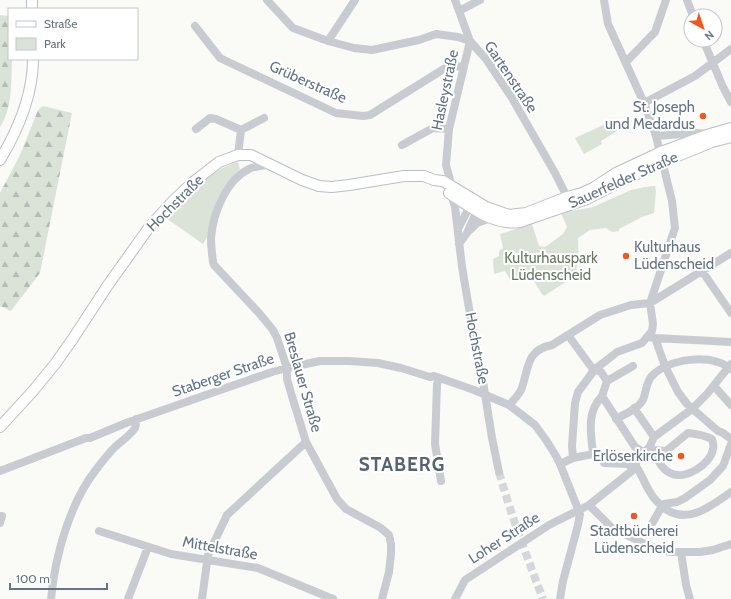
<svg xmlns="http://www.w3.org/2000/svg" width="731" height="599" font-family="Cabin,sans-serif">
<defs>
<pattern id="forest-firs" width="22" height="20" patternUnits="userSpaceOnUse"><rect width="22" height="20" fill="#dbe2d8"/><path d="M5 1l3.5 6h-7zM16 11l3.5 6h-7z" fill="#b5bcb5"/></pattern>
</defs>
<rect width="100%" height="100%" fill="#fafaf7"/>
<path fill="url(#forest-firs)" d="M0,15L9,16V59H12C11,81 13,108 0,127Z
M43,106L72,113L40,273L11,311L0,306V193L20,155L38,110Z"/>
<path fill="#dbe2d8" d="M612,121L617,131L601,141L602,144L584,154L575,138Z
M238,162L240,169C230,178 221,189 216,202C211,216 212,232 203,244L166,218C187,196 207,171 238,162Z
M655,186L656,191L654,213L642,217L619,229V231L612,232L606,228L590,230L578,238C579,251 578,264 575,276L544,296L542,294L528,272L511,281L505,271L494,274L493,259L499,256V251L503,248L500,234L532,224L539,246L545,247L563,234L567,227L561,213L593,207L631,190L645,187Z"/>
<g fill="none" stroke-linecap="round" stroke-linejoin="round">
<path stroke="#d4d8da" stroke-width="8" stroke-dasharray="8 4" stroke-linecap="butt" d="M499,472C511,515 527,557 543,599"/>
<defs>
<path id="major" d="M32,9V0
M0,160C18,130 33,94 33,59
M449,193C470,207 494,226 520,222L587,199L620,182L663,162L712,142L731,137
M0,427L33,391L55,364L72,340L108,285L150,226L173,201L192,183L219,162L227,159L238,155H251L302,180L319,186L332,187L349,185L404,176H424L434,180L443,181L486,207L509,215L526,213L567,197L582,193L593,188L616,173L661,152L710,134L731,128"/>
</defs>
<use href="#major" stroke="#babfc3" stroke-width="12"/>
<path stroke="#c8ccd0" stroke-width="8" d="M267,0L293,28L328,41L354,48L372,50L419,40L436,34L458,37L470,41L486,59L512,98L555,173L567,197
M687,0L693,16
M459,11L480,0
M195,26L220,58L336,113L363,116L370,115L447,67L454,66L463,67
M703,40L723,87L731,102
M328,41L355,0
M626,62L655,32L666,0
M644,103L695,76L731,49
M196,129L210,118L216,119L241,130
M656,136L696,133L709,134
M402,145L433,128L449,129
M238,155L241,130L264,118
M270,164C263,166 255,166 249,169C226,180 213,213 211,238C211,246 212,254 213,262L214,265L259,313L273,330L277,338L287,368V379L291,393L306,442L337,499L346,509L381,528L389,535L391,544V554L389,572L382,599
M452,187L446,165L449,129L470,41L455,0
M451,194L455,207L462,267L470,314L480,363L492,438L499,472
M458,229L472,202
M470,230L477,223L491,218
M459,244L467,233L477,211L475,206
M702,271L731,313
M568,335L592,368L601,372L607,381L602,396L635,447L645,453
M648,337L655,338L665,366L678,392L687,404L718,431L723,433L731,439
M655,338L731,342
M439,378L437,384L435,444L441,481
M607,381L633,366
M714,386L731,405
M509,405C514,400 518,396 521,390C529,370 525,350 552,345L600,315L631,305L650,303L731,253
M634,408L654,437
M616,419C625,414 641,408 644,397C646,390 647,382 651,377C668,358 711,353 731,369
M650,446C657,454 658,467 670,473C685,481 711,464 713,449C714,446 713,442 712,439C704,435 698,434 688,433L666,451L653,450
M593,454C591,433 586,413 602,396
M573,458L593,454L602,457L604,463L628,464L633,470
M560,464L573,458L572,446L575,403L578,392L595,369L607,360L617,352L642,343L652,331L653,324L650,303L675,228L672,201L656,136L644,103L608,24L604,0
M635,465C642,474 644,483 650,492C654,500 660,505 667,510C690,524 712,505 731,492
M0,471L86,438H90L126,423L272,372L287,368L320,361H349L378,363L401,368L430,377L434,376L474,390L509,405L535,425L546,440L556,456L560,464L580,514L578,525L563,581L560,599
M589,505L612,528L647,545L661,550L671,552H700L713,550L731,544
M653,522L662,506L664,504L677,502L685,498L710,480L723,466L731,444
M0,523L2,516
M99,531L171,554L258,568L333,599
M681,552L686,585L690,599
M51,599C55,557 69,505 95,471C101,463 108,454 115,447C121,441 130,436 135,428C136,426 136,423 136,419
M128,599L148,547
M202,599L208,555L227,515L306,442
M455,599L465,580L549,525L589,505L633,470L637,461L650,446L654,437L692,409L707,394L731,364"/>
<use href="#major" stroke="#fff" stroke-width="10"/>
</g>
<g fill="#f3571f" stroke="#fff" stroke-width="1.5">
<circle cx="703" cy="116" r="4"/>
<circle cx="626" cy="256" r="4"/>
<circle cx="681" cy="456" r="4"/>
<circle cx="634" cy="516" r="4"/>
</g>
<g text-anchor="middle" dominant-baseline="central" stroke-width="4" stroke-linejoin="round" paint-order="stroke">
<g font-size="15" fill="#627485" stroke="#fff">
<text transform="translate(511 77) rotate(56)">Gartenstraße</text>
<text transform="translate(308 82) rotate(24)">Grüberstraße</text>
<text transform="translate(445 90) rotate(-78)">Hasleystraße</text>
<text transform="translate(623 180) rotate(-24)">Sauerfelder Straße</text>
<text transform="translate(175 203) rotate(-45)">Hochstraße</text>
<text transform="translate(477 348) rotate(79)">Hochstraße</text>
<text transform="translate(223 375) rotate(-19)">Staberger Straße</text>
<text transform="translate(303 382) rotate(74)">Breslauer Straße</text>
<text transform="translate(504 538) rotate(-33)">Loher Straße</text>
<text transform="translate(220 548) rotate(10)">Mittelstraße</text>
</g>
<g font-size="15" fill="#627485" stroke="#fff" text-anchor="end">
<text x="695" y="107">St. Joseph<tspan x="695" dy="17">und Medardus</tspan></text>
<text x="634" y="247" text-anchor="start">Kulturhaus<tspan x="634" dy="17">Lüdenscheid</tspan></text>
<text x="673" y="456">Erlöserkirche</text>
<text x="634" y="531" text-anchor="middle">Stadtbücherei<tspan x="634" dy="17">Lüdenscheid</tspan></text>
</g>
<g font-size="15" fill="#667b62" stroke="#fff">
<text x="551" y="258">Kulturhauspark<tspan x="551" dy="17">Lüdenscheid</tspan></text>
</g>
<g font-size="19" font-weight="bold" letter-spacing="1" fill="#55636f" stroke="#fff">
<text x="402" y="464">STABERG</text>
</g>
</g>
<rect x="8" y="8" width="130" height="52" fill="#ffffff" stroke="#c0c7ce"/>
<rect x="16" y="21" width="20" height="6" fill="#ffffff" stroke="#c0c7ce"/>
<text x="44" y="28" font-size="12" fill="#627485">Straße</text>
<rect x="16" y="38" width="20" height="12" fill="#dbe2d8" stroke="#c0c7ce"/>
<text x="44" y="48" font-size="12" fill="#627485">Park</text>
<g transform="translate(703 28) rotate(140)"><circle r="19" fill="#ffffff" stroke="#c0c7ce"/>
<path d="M0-3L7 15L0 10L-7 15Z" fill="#f3571f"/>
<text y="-6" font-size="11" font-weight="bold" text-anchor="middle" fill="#627485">N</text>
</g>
<path d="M10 583v6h97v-6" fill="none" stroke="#627485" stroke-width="2"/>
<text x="16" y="583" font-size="12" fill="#627485" stroke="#ffffff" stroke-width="3" paint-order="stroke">100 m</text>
</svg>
